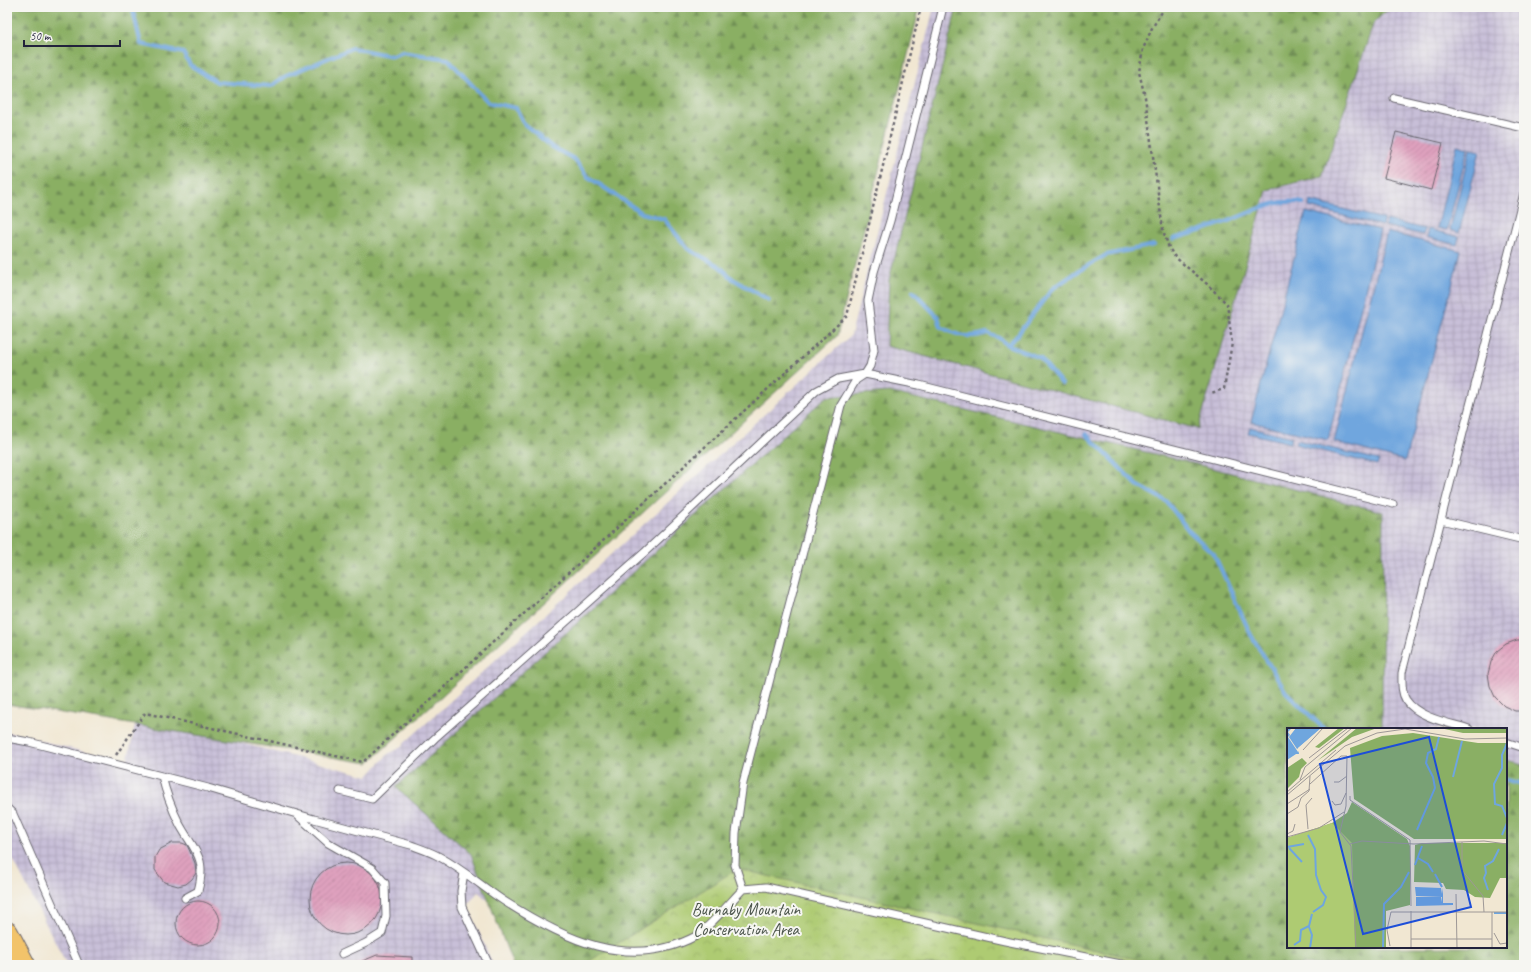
<svg xmlns="http://www.w3.org/2000/svg" width="1531" height="972" font-family="Caveat,sans-serif">
<defs>
<pattern id="industrial-grid" width="8" height="8" patternUnits="userSpaceOnUse"><rect width="8" height="8" fill="#c8bfd8"/><path d="M0 4h8M4 0v8" fill="none" stroke="#aca4ba"/></pattern>
<pattern id="forest-firs" width="22" height="20" patternUnits="userSpaceOnUse"><rect width="22" height="20" fill="#8aaf64"/><path d="M5 1l3.5 6h-7zM16 11l3.5 6h-7z" fill="#708e54"/></pattern>
<pattern id="park-crowns" width="20" height="18" patternUnits="userSpaceOnUse"><rect width="20" height="18" fill="#aecb72"/><path d="M2 6a3 3 0 1 1 6 0M12 15a3 3 0 1 1 6 0" fill="none" stroke="#95ae64"/></pattern>
<pattern id="building-hatch" width="6" height="6" patternUnits="userSpaceOnUse"><rect width="6" height="6" fill="#dfa1be"/><path d="M-1 1l2-2M0 6l6-6M5 7l2-2" fill="none" stroke="#bf8aa4"/></pattern>
</defs>
<rect width="100%" height="100%" fill="#f6f6f2"/>
<filter id="ink" filterUnits="userSpaceOnUse"><feTurbulence type="fractalNoise" baseFrequency=".025" numOctaves="2"/><feDisplacementMap in="SourceGraphic" scale="8" xChannelSelector="R" yChannelSelector="G"/><feConvolveMatrix kernelMatrix="1 2 1 2 8 2 1 2 1" color-interpolation-filters="sRGB"/></filter>
<filter id="wash" filterUnits="userSpaceOnUse"><feTurbulence type="fractalNoise" baseFrequency=".012" numOctaves="4" result="noise"/><feDisplacementMap in="SourceGraphic" scale="16" xChannelSelector="R" yChannelSelector="G"/><feGaussianBlur stdDeviation="0.9" result="paint"/><feColorMatrix in="noise" values="0 0 0 0 0 0 0 0 0 0 0 0 0 0 0 0 0 1.4 0 .05"/><feComposite in="paint" operator="in"/></filter>
<g filter="url(#wash)">
<rect width="100%" height="100%" fill="#f1e7d2"/>
<path fill="url(#industrial-grid)" fill-rule="evenodd" d="M934,7H1524V965L496,907L478,892L467,905L493,965H67L7,848V732L127,763L136,721L179,727L368,776L388,754L398,749L851,335ZM1288,729H1506V947H1288Z"/>
<path fill="url(#forest-firs)" stroke="#566850" d="M7,7H920L837,336L368,763L7,704Z
M957,7H1391L1374,22L1322,176L1267,190L1198,429L886,346L889,280Z
M889,392L1184,461L1383,512L1382,729H1288V947H1506V760L1524,764V965H513L471,854L396,787L826,397Z"/>
<path fill="url(#park-crowns)" stroke="#687656" d="M737,869L1163,965H583Z"/>
<path fill="#6fa6de" stroke="#48648c" d="M1457,145L1468,148L1447,230L1437,228Z
M1470,149L1480,151L1459,233L1450,230Z
M1310,201L1384,219L1382,226L1309,207Z
M1306,212L1380,230L1328,440L1251,422Z
M1387,220L1425,229L1423,235L1385,226Z
M1428,229L1459,237L1457,245L1426,237Z
M1387,232L1461,251L1405,461L1334,442Z
M1250,427L1292,437L1290,443L1248,433Z
M1297,440L1379,460L1377,465L1295,444Z"/>
<g fill="none" stroke-linecap="round" stroke-linejoin="round">
<path stroke="#6fa6de" stroke-width="4" d="M132,7L141,44L183,53L190,65L217,82L271,86L286,76L352,48L393,56L402,52L448,59L488,102L516,108L524,124L552,147L574,159L587,176L642,213L664,219L688,249L719,266L733,279L769,300
M1173,239C1191,234 1209,228 1226,222C1251,213 1275,197 1303,203
M913,291L938,317L941,327C958,336 969,339 987,333L999,338L1007,345L1040,358L1062,384
M1007,345L1015,338L1052,289L1077,272L1106,255L1154,245
M1086,434L1137,485L1166,501L1189,531L1214,554L1251,635L1286,692L1324,729
M1506,780L1524,784"/>
</g>
<g id="blocks">
<path fill="url(#building-hatch)" d="M1396,132L1443,143L1431,190L1384,178Z
M1517,640H1524V711H1515L1504,706L1495,697L1490,686L1488,674L1491,662L1497,651L1506,644Z
M172,843H182L187,845L195,863L196,873L192,879L186,884L178,886L164,882L155,870V857L159,850Z
M310 899a36 36 0 1 1 72 0a36 36 0 1 1-72 0Z
M176 923a22 22 0 1 1 44 0a22 22 0 1 1-44 0Z
M377,955L412,957V965H353Z"/>
</g>
</g>
<g filter="url(#ink)">
<use href="#blocks" fill-opacity="0" stroke="#6a6770" stroke-width="1"/>
<g fill="none" stroke-linecap="round" stroke-linejoin="round">
<defs>
<path id="service" d="M1394,98L1524,128
M1441,520L1524,540
M1469,729C1450,723 1418,718 1406,700C1401,692 1402,682 1402,673L1524,193
M7,738L29,742L208,788L314,819L411,845C419,848 428,851 436,855C460,867 481,886 504,901C562,938 628,972 696,936C708,929 732,900 743,889L766,887L1005,941L1126,965
M1506,742L1524,748
M162,776C166,794 172,809 180,825C195,852 207,857 198,891L185,898
M340,791L372,799L435,738L646,551L816,391L838,379L865,374L919,385L1393,504
M7,808L13,814L79,965
M298,816L328,843L372,868L385,883L386,916L382,933L366,943L342,954
M464,873L461,891L462,907L489,965
M743,889L735,865L736,833L743,783L841,405L856,380L865,374L870,366L874,350L868,301L874,272L890,221L943,7"/>
<path id="primary" d="M7,933L24,965"/>
</defs>
<use href="#service" stroke="#6a6770" stroke-width="9"/>
<use href="#primary" stroke="#6a6770" stroke-width="24"/>
<path stroke="#6a6770" stroke-width="2.5" stroke-dasharray="3 3" stroke-linecap="butt" d="M1165,7L1152,28L1143,49L1139,72L1145,97L1163,230L1169,248L1175,257L1207,284L1227,304L1232,343L1224,389L1211,393
M116,755L145,713L363,762L847,316L921,7"/>
<use href="#service" stroke="#fff" stroke-width="7"/>
<use href="#primary" stroke="#f2c36a" stroke-width="22"/>
</g>
</g>
<g text-anchor="middle" dominant-baseline="central" stroke-width="4" stroke-linejoin="round" paint-order="stroke">
<g font-size="17" fill="#4c554c" stroke="#f6f6f2">
<text x="746" y="909">Burnaby Mountain<tspan x="746" dy="20">Conservation Area</tspan></text>
</g>
</g>
<g transform="translate(1287 728)">
<rect width="220" height="220" fill="#f1e7d2"/>
<path d="M52,0H58L32,20L28,19ZM70,0H90L65,9L30,33ZM153,0H220V5H176ZM126,5L191,15H220V111H127L67,71L63,20L95,8ZM15,30L20,35L14,41L12,49L0,61V40ZM65,74L120,111L123,118V177L99,183V220H13L0,110L45,95L60,85ZM135,115H220V150H213L203,170L188,169L177,162L159,161L156,155L127,154L128,117Z" fill="#8aaf64"/>
<path d="M45,95L65,115L68,220H0V110Z" fill="#aecb72"/>
<path d="M0,0H34L11,20L12,26H9L0,32ZM128,159L154,160L155,166L156,160V175H166V177L129,178V169H154L155,174V169L129,168Z" fill="#6fa6de"/>
<path d="M5,0H9L2,9L10,21L35,0L11,24L1,9L3,7L1,4Z" fill="#f1e7d2"/>
<path fill="none" stroke="#6fa6de" stroke-width="2" d="M220,15L215,27V40L207,56L208,76L215,78L220,90M166,49L175,13M130,102L148,60L146,49L139,35L141,25L149,21L152,9M21,107L28,121L29,147L34,162L39,169L36,177L26,184M215,107L220,95M0,119L17,116M2,120L15,134M131,130L141,136L146,144M128,137L135,118M148,146L155,159M201,162L197,150L199,145L198,138L206,133L212,121M207,185H220M22,199L25,207L23,220M7,217L13,213L14,202L22,198L25,186M96,220L97,176L114,159L122,144"/>
<path fill="none" stroke="#9e9896" stroke-width="1" d="M16,22L36,0M22,30L61,0M13,52L18,39L65,0M47,54H52L60,48M23,56L54,28H60L59,78L53,104L64,118L69,220M0,64L49,22M0,67L58,18L90,5L118,1L178,11L220,10M63,68V72L123,112L124,178M45,73L48,77L54,76L59,65M0,76L23,61M0,86L11,79L14,70L22,63L23,48M21,101L19,77L25,70M0,106L6,103L8,96M0,109L32,100L57,84M175,114V142L196,168L197,184M63,116L75,113L127,116L197,113L220,116M169,166L170,220M124,183V220M205,184V220M207,205L213,216L220,215M124,211H205M103,218L100,202L104,184H220"/>
<path fill="#1d4ed8" fill-opacity="0.15" stroke="#1d4ed8" stroke-width="2" d="M142,9L184,179L76,206L33,36Z"/>
<rect width="220" height="220" fill="none" stroke="#22223b" stroke-width="2"/>
</g>
<rect width="1531" height="972" fill="none" stroke="#f6f6f2" stroke-width="24"/>
<path d="M24 40v6h96v-6" fill="none" stroke="#22223b" stroke-width="2"/>
<text x="30" y="40" font-size="12" fill="#22223b" stroke="#f6f6f2" stroke-width="3" paint-order="stroke">50 m</text>
</svg>
